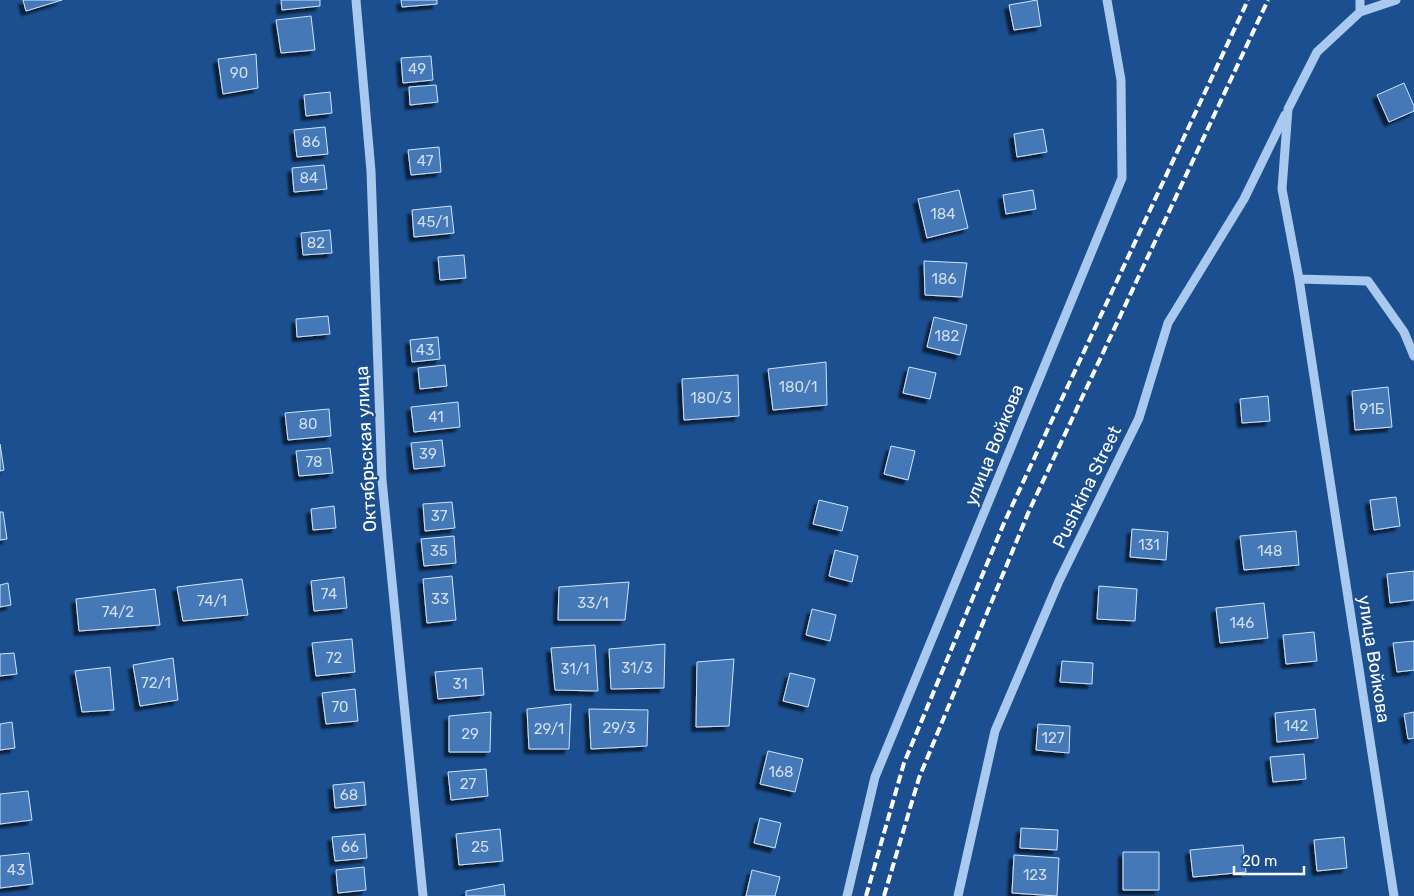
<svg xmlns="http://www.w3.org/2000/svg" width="1414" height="896" font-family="Rubik,sans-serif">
<defs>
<filter id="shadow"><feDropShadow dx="-4.5" dy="4.5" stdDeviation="1" flood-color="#0009"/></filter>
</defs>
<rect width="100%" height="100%" fill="#1b4f8f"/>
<path fill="#4478b7" stroke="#cfe3fa" filter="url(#shadow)" d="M23,0H62L26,11Z
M281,0H320V6L282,10Z
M401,0H437V4L402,7Z
M1037,0L1041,26L1014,30L1009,5Z
M311,16L315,50L281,53L276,20Z
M256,54L258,88L223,94L218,59Z
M431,56L433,80L403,83L401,58Z
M1404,83L1414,106V111L1389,122L1377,95Z
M436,85L438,102L410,105L409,87Z
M330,92L332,113L306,116L304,95Z
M325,127L328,154L297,157L294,130Z
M1043,129L1047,152L1017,157L1014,134Z
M439,147L441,172L411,175L408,150Z
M324,165L327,189L294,192L292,168Z
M959,190L968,228L927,238L918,199Z
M1033,190L1036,209L1006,214L1003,195Z
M451,206L454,233L414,237L412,210Z
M330,230L332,253L303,255L301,233Z
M464,255L466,278L440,280L438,257Z
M924,261L967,263L962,297L925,295Z
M328,316L330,334L297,337L296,319Z
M934,317L967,325L960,355L927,347Z
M438,337L440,359L412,362L410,340Z
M826,362L827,405L773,410L768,369Z
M445,365L447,386L420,389L418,368Z
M909,367L936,373L930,399L903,393Z
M738,375L739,416L684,420L682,379Z
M1388,387L1392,427L1355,430L1352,391Z
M1268,396L1270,421L1242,423L1240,399Z
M458,402L460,427L414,432L411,407Z
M329,409L331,436L288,440L285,413Z
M442,440L445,466L414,469L411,443Z
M0,444L4,470L0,471Z
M891,446L915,451L908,480L884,474Z
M330,448L333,473L299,476L296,451Z
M1396,497L1400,526L1374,530L1370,500Z
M819,500L848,507L842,531L813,524Z
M452,502L455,528L425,531L423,504Z
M334,506L336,528L313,530L311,509Z
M0,512H3L7,539L0,540Z
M1132,529L1168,532L1166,560L1130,557Z
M1296,531L1299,565L1244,570L1240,536Z
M454,536L456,563L424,566L421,539Z
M835,550L858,556L852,582L829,576Z
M1414,571V600L1390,603L1387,574Z
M452,576L456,620L427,623L423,579Z
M344,577L347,608L314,611L311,581Z
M242,579L248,615L183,621L177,587Z
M629,582L625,620H558L559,587Z
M8,583L11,605L0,607V585Z
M1099,586L1137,589L1135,621L1097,619Z
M155,589L160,625L79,631L76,599Z
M1264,603L1268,638L1220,643L1216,608Z
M812,609L836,615L830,641L806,635Z
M1314,632L1317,661L1286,664L1283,635Z
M352,639L355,672L316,676L312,643Z
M1414,641V670L1397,672L1393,643Z
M665,644L664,688L611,689L609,649Z
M595,645L598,691L555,690L551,648Z
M14,653L17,674L0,676V654Z
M173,658L178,700L140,706L133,665Z
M734,659L729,726L696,727L697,662Z
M1062,661L1093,663L1092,684L1060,682Z
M110,667L114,710L82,712L75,671Z
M482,668L484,695L438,699L435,672Z
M790,673L815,679L808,707L783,701Z
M355,689L358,721L326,724L322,693Z
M571,704L569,749H529L527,709Z
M589,709L648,710L647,746L591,749Z
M1315,709L1318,738L1277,742L1275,713Z
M491,712L490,752H449V716Z
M1414,712V738L1408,739L1404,714Z
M12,722L15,748L0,750V724Z
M1038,724L1070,726L1069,753L1036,750Z
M768,751L803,759L795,792L760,784Z
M1304,754L1306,779L1273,782L1270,757Z
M486,769L488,796L451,800L448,772Z
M364,782L366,805L335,808L333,785Z
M28,791L32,820L0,824V794Z
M760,818L781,823L775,848L754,843Z
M1021,828L1058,830L1057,850L1020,848Z
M500,829L503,861L459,865L456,834Z
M365,834L367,858L335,861L332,837Z
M1344,837L1347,868L1317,871L1314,840Z
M1243,845L1246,872L1193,877L1190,850Z
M1123,852H1159V890H1123Z
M29,853L33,884L0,888V856Z
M1014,855L1059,858L1057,896L1012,893Z
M364,867L366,890L338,893L336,870Z
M752,870L780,877L775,896H746Z
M504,884L505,896H466V891Z"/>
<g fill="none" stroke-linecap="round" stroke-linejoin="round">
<path stroke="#a9c9ee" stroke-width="9" d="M356,0L371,171L382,480L423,896
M1360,12V0
M1299,279L1368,281L1404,332L1414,356
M847,896L875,777L1122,178L1121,80L1107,0
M958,896L995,731L1059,581L1139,418L1168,323L1244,199L1285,115
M1394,896L1299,279L1282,189L1288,109L1317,52L1360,12L1396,0"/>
<path stroke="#fff" stroke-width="4" stroke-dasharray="9 4" stroke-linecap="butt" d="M866,896L904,763L1004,523L1248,0
M884,896L919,778L1029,511L1268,0"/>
</g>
<g text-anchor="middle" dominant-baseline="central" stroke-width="4.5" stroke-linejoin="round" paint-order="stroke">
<g font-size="15" fill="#d0dded">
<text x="417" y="69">49</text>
<text x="239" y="73">90</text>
<text x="311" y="142">86</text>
<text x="425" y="161">47</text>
<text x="309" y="178">84</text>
<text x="943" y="214">184</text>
<text x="433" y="222">45/1</text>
<text x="316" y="243">82</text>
<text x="944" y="279">186</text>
<text x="947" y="336">182</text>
<text x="425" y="350">43</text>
<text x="798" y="387">180/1</text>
<text x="711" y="398">180/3</text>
<text x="1372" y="409">91Б</text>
<text x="436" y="417">41</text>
<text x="308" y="424">80</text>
<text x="428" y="454">39</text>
<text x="314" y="462">78</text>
<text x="439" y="516">37</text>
<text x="1149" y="545">131</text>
<text x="439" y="551">35</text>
<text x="1270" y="551">148</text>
<text x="329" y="594">74</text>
<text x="440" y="599">33</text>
<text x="212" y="601">74/1</text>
<text x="593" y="603">33/1</text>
<text x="118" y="612">74/2</text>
<text x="1242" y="623">146</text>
<text x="334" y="658">72</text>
<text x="637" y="668">31/3</text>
<text x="575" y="669">31/1</text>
<text x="156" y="683">72/1</text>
<text x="460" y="684">31</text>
<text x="340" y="707">70</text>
<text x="1296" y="726">142</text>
<text x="619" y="728">29/3</text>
<text x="549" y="729">29/1</text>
<text x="470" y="734">29</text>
<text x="1053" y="738">127</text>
<text x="781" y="772">168</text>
<text x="468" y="784">27</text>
<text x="349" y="795">68</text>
<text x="350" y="847">66</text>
<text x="480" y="847">25</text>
<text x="16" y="870">43</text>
<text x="1035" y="875">123</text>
</g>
<g font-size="18" fill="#fff" stroke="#1b4f8f">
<text transform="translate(994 445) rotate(-68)">улица Войкова</text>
<text transform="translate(366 449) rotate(-93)">Октябрьская улица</text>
<text transform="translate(1087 487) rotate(-64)">Pushkina Street</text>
<text transform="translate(1374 659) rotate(81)">улица Войкова</text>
</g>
</g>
<path d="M1234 866v8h70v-8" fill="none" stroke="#ffffff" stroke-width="2.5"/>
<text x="1242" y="866" font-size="15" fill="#ffffff" stroke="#1b4f8f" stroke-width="4" paint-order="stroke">20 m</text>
</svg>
